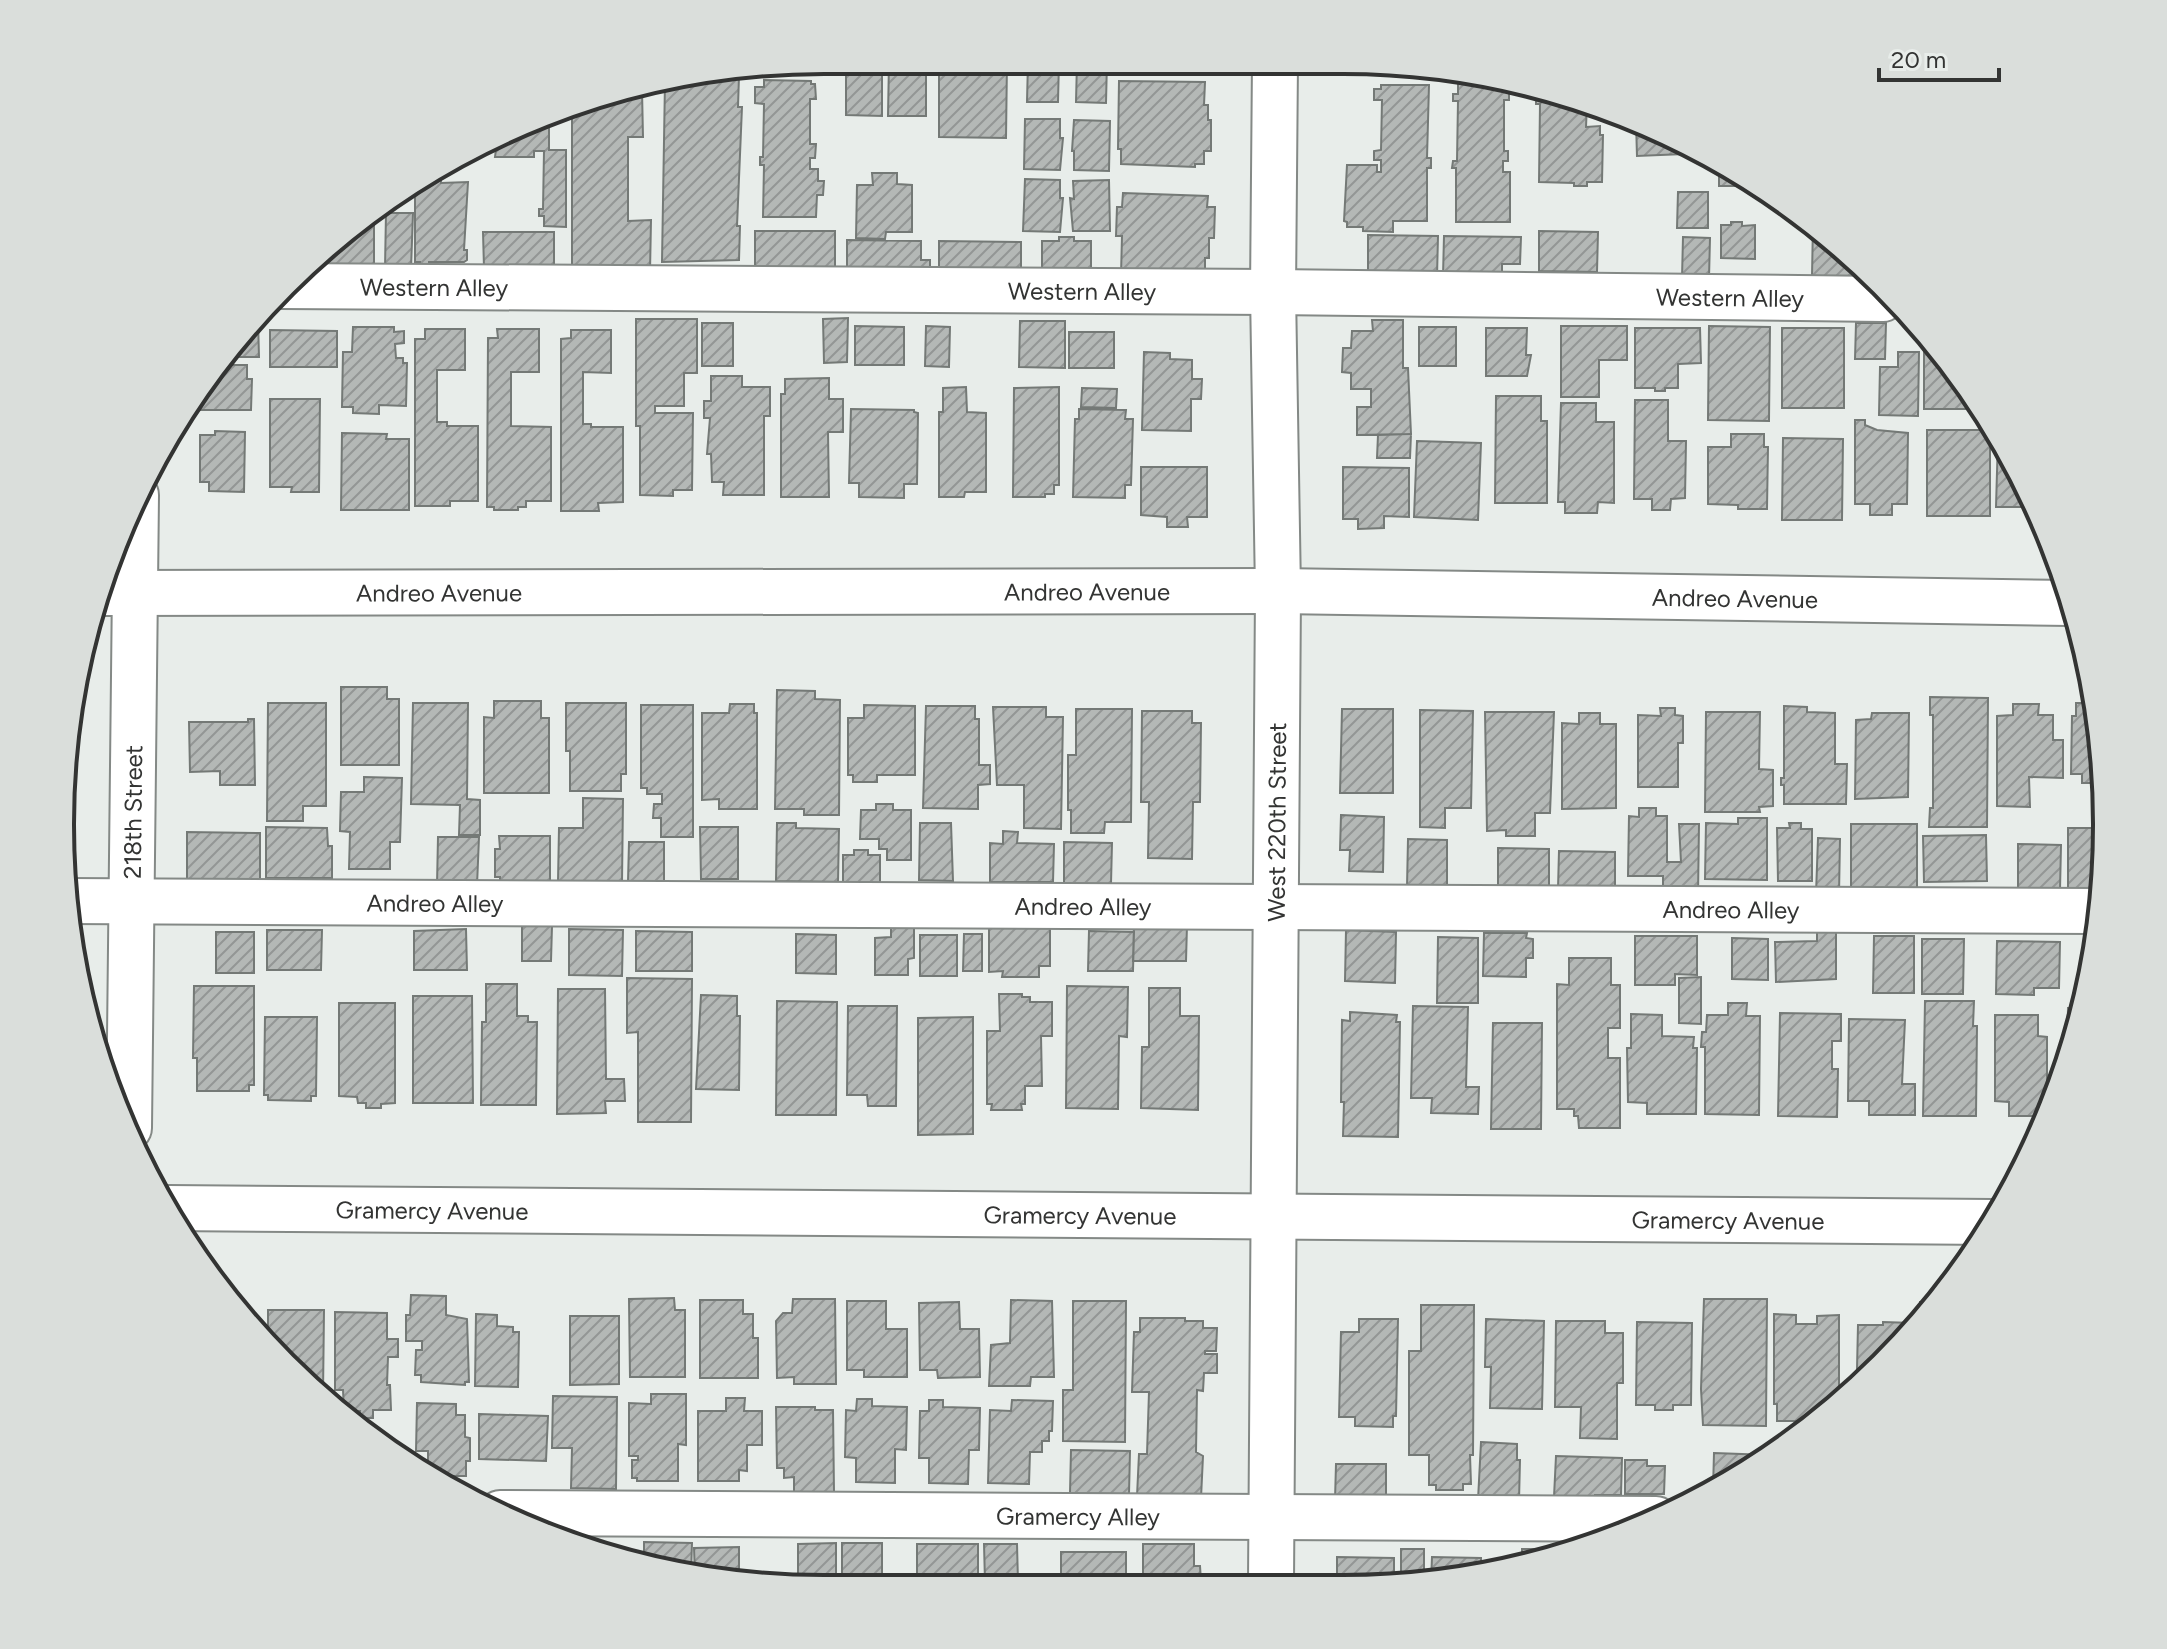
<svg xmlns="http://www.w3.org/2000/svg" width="2167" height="1649" font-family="Figtree,sans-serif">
<defs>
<pattern id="building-hatch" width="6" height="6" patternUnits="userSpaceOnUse" patternTransform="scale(2)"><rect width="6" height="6" fill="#b4b8b6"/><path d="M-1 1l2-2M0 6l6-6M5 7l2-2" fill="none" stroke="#939695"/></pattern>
</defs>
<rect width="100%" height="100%" fill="#e8edea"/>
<path fill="url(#building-hatch)" stroke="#747976" stroke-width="2" d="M846,60L882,61V116L846,115Z
M926,60V116H888L889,61Z
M939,60L1007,61L1006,138L939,137Z
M1028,61H1107L1106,103L1076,102L1077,61H1059L1058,102H1027Z
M707,75L739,76L738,107H742L737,226H740L739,260L662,262L665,81Z
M764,80L811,81V84H815L816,99H810V144H816L815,158H810V169H818V181H824L823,195H817L816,217H763L764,165H760V157H763L764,104L755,103V87H764Z
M1119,81L1205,82L1204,105H1208V120H1211V151H1204V164H1195V167L1121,164V149H1118Z
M1458,84H1504L1503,90H1509V100H1504V151H1508V161H1503V172H1510V222H1456V168H1452L1453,161H1457L1458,101H1453V94H1458Z
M639,85V90H642L643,137H628V221L651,220L650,272L572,273V109L626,86Z
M1381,85H1429L1427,158H1431V168H1427V221H1393V232L1363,231V227H1347V222L1344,221L1347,165H1377V172H1381V160H1374V151L1381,150L1382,100H1374V89H1381Z
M1540,86L1587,103L1586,127L1600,126V135H1603L1602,182H1587V186H1574V183L1539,182L1540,104H1536V92H1540Z
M549,118V150H566V227L544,226V216H539V209H543L544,151H534V157H495L496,149L482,148V146Z
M1025,119H1060V138H1063L1060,170L1024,169Z
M1074,120L1110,121L1109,171L1074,170V151H1072Z
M1636,122L1684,141V154L1637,156Z
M469,151V163H441H442Z
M1719,163L1757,186H1719Z
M430,172H437V179H441V183L468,182L464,250H467V260L464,262H429V265L420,266V262H415V183L420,179L430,180Z
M872,173H897V184L912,185V232H886L885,239L856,238L857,185H873Z
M1025,179L1060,180V198H1063L1060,232L1023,231Z
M1109,180L1110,231H1073L1070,198L1074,199L1073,181Z
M1678,192H1708V228H1677Z
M1123,193L1208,196L1207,207H1215L1214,238H1209V258H1205V276L1121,275L1122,236H1116L1117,207H1122Z
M386,213H413L411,269L385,268Z
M374,215V266H307Z
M1731,222H1742V226L1755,225V259L1721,258V225H1731Z
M1813,223L1862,276H1812Z
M755,231H835V271L755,270Z
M1539,231L1598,232L1597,272L1539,271Z
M483,232H554V267L484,268Z
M1368,235L1438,236L1437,277L1368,276Z
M1444,236L1521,237L1520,264H1502V277L1443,276Z
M1059,237H1074V241H1091V277H1042V241H1059Z
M1683,237L1710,238L1709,278H1682Z
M847,240L921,241V260H930V276L847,274Z
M939,241L1021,242V275L939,274Z
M848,318L847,362L824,363L823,319Z
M636,319H697V373H684V406H655V413H693L692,490H673V496L640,495V426H636Z
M258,320L259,357H231Z
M1372,320H1403V368H1408L1411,434L1357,435V407H1371V389H1351V373L1342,372L1343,348H1351L1352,331H1373Z
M1020,321H1065V368L1019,367Z
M702,323H733V366H702Z
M1856,323H1886L1885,359H1855Z
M855,326L904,327V365H855Z
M926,326L950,327L949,367L925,366Z
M1561,326H1627V360H1599V397H1561Z
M1709,326L1770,327L1769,421L1708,420Z
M353,327H394V332L404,331V343L395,344L396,358H403V363H407L406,406L379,405V414L353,413V407H342L343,352H352Z
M1419,327H1456V366H1419Z
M1486,328H1527L1526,355H1531L1527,376H1486Z
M1635,328H1700L1701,363L1678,364V388H1665V391H1655V388H1635Z
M1782,328H1844V408H1782Z
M425,329H465V370H437V422H447V426H478V501H450V506H415V339H425Z
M497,329H539V372H511V426L551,427V501H526V507H518V510H494V507H487L488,338H498Z
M270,330L337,331V367H270Z
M571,330H611V373L583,372V424H591V427H623V502L598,503L599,511H561V339L571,338Z
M1069,332H1114V368H1069Z
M1924,342L1978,399L1983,409H1924Z
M1144,352L1170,353V359L1192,360V379H1202L1201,399H1191V431L1142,430Z
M1898,352H1919L1918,416L1879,415L1880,367H1898Z
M226,365H247V379H252L251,410H200V401Z
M711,376H742V387H770V416H764V495H723L724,482H712L711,454H707L710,418H704V401H711Z
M829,378V399H843V432H828L829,497H781V394H785V379Z
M966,387L967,412L986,413V492H965L964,497H939V412H943V388Z
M1059,387V485H1054V494H1045V497H1013L1014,388Z
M1082,388L1117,389L1116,408L1081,407Z
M1496,396H1541V421H1547V503H1495Z
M270,399H320L319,492H291L292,487H270Z
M1635,400H1668V441H1686L1685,498L1671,499L1670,510H1652V499H1634Z
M1561,403H1596V422H1614V503L1598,502L1597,513H1565V502H1558Z
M851,409L914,410V412L918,413L917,484H904V498L859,497V483H849Z
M1079,409L1126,410L1125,419H1133L1131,485H1125V498L1073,497L1075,419H1079Z
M1855,420H1865V425L1877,430L1908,433L1907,504H1892V515H1870V504H1855Z
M1927,430H1990V516H1927Z
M215,431L245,432L244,492L209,491V482H200V435H215Z
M342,433L387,434L386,439H409V510H341Z
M1411,434L1410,458H1377L1378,435Z
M1731,434H1764V447H1768L1767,509H1738V505L1708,504V447H1731Z
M1998,437L2036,507H1996Z
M1783,438L1843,439L1842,520H1782Z
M1417,441L1481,443L1478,520L1414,517Z
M1141,467H1207V517H1187L1188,527H1167V517L1141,515Z
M1343,467L1409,468V517L1384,516V528L1358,529V519H1343Z
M341,687H387V699H399V765H341Z
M777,690L815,691V699L840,700L839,815H804V809H775Z
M1930,697L1988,698L1987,827H1929L1930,808H1933V715H1930Z
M494,701H541V718H549V793H484V717L494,718Z
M268,703H326V806H303V821H267Z
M413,703H468L467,799L480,800V835H459L460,805L411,804Z
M566,703H626V774H621V791H570V751H566Z
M2076,703H2095L2103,783H2082V774H2071L2072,716H2076Z
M730,704H754V713H757V809H719V799L702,800V713H729Z
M2013,704H2039L2038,715H2053V740H2063V778L2029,777L2030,807L1997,806V716L2013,715Z
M641,705H693V837H661V818H653L654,804H662V794H647V788H641Z
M864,705L915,706V775H877V782H853V775H848V718H864Z
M926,706H975V719H979V765H990V784L978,785V809L923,808Z
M1784,706L1807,707V712L1835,713V764H1847L1846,804H1784V785H1781V778H1784Z
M993,707H1046V717H1063L1061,829L1024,828V785H997Z
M1660,708H1675V715L1683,716V743H1678V787H1638V715L1661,716Z
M1076,709H1132L1131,822H1105L1104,833H1071V810H1068V755H1076Z
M1342,709H1393V793H1340Z
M1420,710L1473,711L1471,808H1445V828L1420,827Z
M1142,711H1192V723H1201L1200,802H1193L1192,859L1148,858L1149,802H1141Z
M1485,712H1554L1550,813H1535V836H1506V830L1487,831Z
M1706,712H1760L1759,769L1773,770V806L1759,807L1760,812H1705Z
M1579,713H1600V724H1616V808L1562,809V723L1579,724Z
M1872,713H1909L1908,797L1855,799L1856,720L1871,719Z
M248,719H254L255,785H220V771L190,772L189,722H248Z
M364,777L402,778L400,842H390V869H349L350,832L340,831L341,792H364Z
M583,798L623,799L622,883L558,882L559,828H583Z
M876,804H893V810H911V860H887V849H879V839H860L861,810H876Z
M1639,808H1656V816H1667V862H1681L1679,824H1699L1698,896L1663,895V876H1628L1629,816L1639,817Z
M1341,815L1384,817L1383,872L1349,871L1350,850H1340Z
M1738,818H1767V880L1705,879L1706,823L1738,824Z
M777,823H796V828L839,829L838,882L776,881Z
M920,823H951L953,881L919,880Z
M1789,823H1801V829H1812V881H1778L1777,828H1790Z
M1851,824H1917V889H1851Z
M266,827L327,828L328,846H332V878H266Z
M700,827H738V879H701Z
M2068,828H2095L2094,894H2068Z
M1003,831L1018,832L1017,843L1054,844L1053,882H990V843L1003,844Z
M187,832L260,833V880L187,884Z
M64,834H71L72,878H63V883L62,874Z
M1986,835L1987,881L1924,882L1923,836Z
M499,836H550V886H500V877H495V849H500Z
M438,837H479L477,886L437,885Z
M1818,838L1840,839L1839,895L1816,894Z
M1408,839L1447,840V887H1407Z
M629,842H664V883L628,882Z
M1064,842L1112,843L1111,884L1064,883Z
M2018,844L2061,845L2060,890L2018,889Z
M1498,848L1549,849V887H1498Z
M854,850H868V855H880V888H843V855H854Z
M1559,851L1615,852V889H1558Z
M989,922L1050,927V966H1039V977H1002L1003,971L989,972Z
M1134,924L1187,925L1186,961H1133Z
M891,925H914V958L908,959V975H875V938L891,937Z
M522,926H552L551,961H522Z
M466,929L467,970H414V931Z
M569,929L623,930L622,976L569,975Z
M267,930H322L321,970H267Z
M1346,930L1396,932L1395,983L1345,981Z
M636,931L692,932V971H636Z
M1089,931L1134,932L1133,971H1088Z
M216,932H254V973H216Z
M1817,932H1836V979L1776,982L1775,942L1817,941Z
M1484,933H1527L1526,938L1533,939V958H1526V977L1483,976Z
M796,934L836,935V974L796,973Z
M964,934H982V971H963Z
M920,935H957V976H920Z
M1635,936H1697V975L1675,974V985H1635Z
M1874,936H1914V993H1873Z
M1438,937L1478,938V1003H1437Z
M1732,938L1768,939V980L1732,979Z
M1922,939H1964L1963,994H1922Z
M1997,941L2060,942L2059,988H2034V995L1996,994Z
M1569,958H1611V985H1620V1028H1608V1058H1620V1128H1579L1578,1116H1574V1109H1557V984L1569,985Z
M1701,977V1024L1679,1023V978Z
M627,978L692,979L691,1122H638V1032L627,1033Z
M486,984H517V1016H528V1022H537L536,1105H481L482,1022H486Z
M194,986H254V1085H249V1091H197V1058H193Z
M1067,986L1128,987L1127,1037L1119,1036L1118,1109L1066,1108Z
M1149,988H1180V1016H1199L1198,1110L1141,1108L1142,1047H1149Z
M558,989H605L606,1079H624L625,1101H605L606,1113L557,1114Z
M999,994H1022V997H1030V1002H1052V1036H1041L1042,1086H1025V1104H1021L1022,1110H991L992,1104H987V1031H1000Z
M701,995L737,996V1016H740L739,1090L696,1089Z
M413,996H472L473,1103H413Z
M777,1001L837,1002L836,1115H776Z
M1925,1001H1974L1973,1026H1977L1976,1116H1923Z
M339,1003H395V1103L381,1104V1108H366V1103H358L357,1097L339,1096Z
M1728,1003H1747L1746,1016H1760L1759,1115L1705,1114V1047H1701L1702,1032H1706L1707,1015H1728Z
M848,1006H897L896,1106H868L867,1095H847Z
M1413,1006L1468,1007L1466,1087H1479L1478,1114L1431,1113L1432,1098H1411Z
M2068,1008H2082L2067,1056Z
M1350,1012L1397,1015L1396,1022H1400L1398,1137L1343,1136L1344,1102H1341L1342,1020L1350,1021Z
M1780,1013L1841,1014V1041H1832V1069H1838L1837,1117L1778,1116Z
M1631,1014L1662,1015V1036L1694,1037L1693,1048H1697L1696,1114H1647V1103L1628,1102L1627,1048H1631Z
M1995,1015H2038V1036L2047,1037V1116H2009V1102L1995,1101Z
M265,1017H317L316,1096H311V1101L268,1100V1095H264Z
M973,1017V1134L918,1135V1018Z
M1849,1019L1905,1020L1902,1084H1915V1115H1869V1101H1848Z
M1493,1023H1542L1541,1129H1491Z
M411,1295L446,1296V1315L467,1319L469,1382H465V1385L421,1382V1375H415L416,1350H422V1341H406V1315H410Z
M674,1298L675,1310H685V1377H630L629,1299Z
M793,1299H835L836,1384H794V1377L777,1378L776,1321L783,1313H792Z
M1704,1299H1767L1766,1426L1703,1425L1701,1389Z
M700,1300H743V1314H753V1338H758V1378H700Z
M1011,1300L1052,1301L1054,1377H1031L1030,1386H989L991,1345L1010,1343Z
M847,1301H886V1329H907V1377H864V1370H847Z
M1073,1301H1126L1125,1442L1063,1441V1390H1073Z
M959,1302L960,1329H979L980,1377L938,1378L937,1370H920L919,1303Z
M1920,1302H1935L1920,1320Z
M1421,1305H1474L1473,1455H1470L1471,1484H1463V1490H1436V1485H1429V1455H1409V1351H1421Z
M268,1310H324L323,1395L284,1365L268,1345Z
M335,1312L387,1313V1339H398V1357H388L387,1385H390L391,1410H373V1418H359L360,1411H344L343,1390H335Z
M476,1314L497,1315V1326L513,1327V1332H519L518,1387L475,1386Z
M1774,1314L1796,1315V1324H1817V1316L1839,1315V1401L1815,1421H1777V1404H1774Z
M570,1316H619V1384L570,1385Z
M1140,1318H1185V1321H1203V1328H1217L1216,1351H1205V1354H1217V1373H1204L1203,1391L1197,1390L1196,1452L1203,1456L1201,1498L1137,1496L1139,1454H1147L1149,1392H1132L1134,1332H1140Z
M1359,1319H1398L1396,1416H1393V1427L1355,1426V1417H1339L1341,1332H1359Z
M1486,1319L1544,1321L1542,1409L1490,1408L1491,1367H1485Z
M1556,1321H1605V1333H1623V1383H1617V1439L1580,1438L1581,1407H1555Z
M1637,1322L1692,1323L1691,1405H1673V1410H1655V1405H1636Z
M1883,1322L1913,1323V1328L1883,1365L1862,1382V1369H1857L1858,1325H1883Z
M651,1394H686V1445L678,1444V1481H637V1478H632V1460H638V1456H629V1403L651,1404Z
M553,1396L617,1397L616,1489L571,1488L572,1448H552Z
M726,1398H745L744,1411H762V1445H747V1471L739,1470V1481H698V1411H726Z
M857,1399H872V1406L907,1407L906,1450L895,1449V1483L856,1482V1458L845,1457L846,1410L856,1411Z
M929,1400H943V1407L980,1408L979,1450H969L968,1484L929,1483V1458H919L920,1411H929Z
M1012,1400L1053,1401L1052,1431H1049V1441H1042V1452H1030L1029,1484L988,1483L990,1410L1011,1411Z
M417,1403L456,1404V1415H465V1437L470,1438V1461H466V1476H450V1479H432L428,1476V1451H416Z
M776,1407H815V1410H833L834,1492H794V1477L784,1478V1468H777Z
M479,1414L548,1416L546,1461L479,1459Z
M1481,1442L1517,1444V1460H1520L1519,1501L1478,1500Z
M1071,1450L1130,1451L1129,1494L1070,1493Z
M1714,1453L1769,1455L1768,1459L1713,1489Z
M1556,1456L1622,1458L1621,1495H1595V1498L1554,1497Z
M1625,1460H1647V1466H1665L1664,1494H1625Z
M1336,1464H1386V1500H1335Z
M562,1541H592V1552L578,1548Z
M644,1542L692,1543L691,1575L644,1564Z
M836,1543V1582H798V1544Z
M842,1543H882V1582H842Z
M917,1544H978V1582H917Z
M984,1544H1017L1018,1582H985Z
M1143,1544H1194V1566H1200L1201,1581L1143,1582Z
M739,1547V1582H724L695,1575L694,1548Z
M1401,1549H1424V1583H1401Z
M1522,1549H1558V1551L1522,1561Z
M1061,1552H1126V1582H1061Z
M1337,1557L1394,1558V1583L1337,1582Z
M1432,1557L1481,1558V1572L1442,1583H1431Z"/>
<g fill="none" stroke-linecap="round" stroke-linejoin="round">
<defs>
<g id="minor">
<path id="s1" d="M282,286L1273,292L1883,299"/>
<path id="s2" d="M103,593L1278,591L2070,603"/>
<path id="s3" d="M67,901L2098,911"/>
<path id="s4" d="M129,1128L136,495"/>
<path id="s5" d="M168,1208L1993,1222"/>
<path id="s6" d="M500,1513L1656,1519"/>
<path id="s7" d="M1271,1582L1278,591L1273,292L1275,61"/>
</g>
</defs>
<use href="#minor" stroke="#848986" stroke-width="48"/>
<use href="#minor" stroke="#fff" stroke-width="44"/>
</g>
<g text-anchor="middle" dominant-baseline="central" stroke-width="6" stroke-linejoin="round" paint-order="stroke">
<g font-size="24" fill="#333433" stroke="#e8edea">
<text stroke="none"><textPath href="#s1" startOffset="152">Western Alley</textPath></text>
<text stroke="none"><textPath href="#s1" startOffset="800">Western Alley</textPath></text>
<text stroke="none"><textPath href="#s1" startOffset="1448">Western Alley</textPath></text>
<text stroke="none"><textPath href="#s2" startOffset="984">Andreo Avenue</textPath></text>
<text stroke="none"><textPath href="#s2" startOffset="336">Andreo Avenue</textPath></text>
<text stroke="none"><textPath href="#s2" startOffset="1632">Andreo Avenue</textPath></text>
<text stroke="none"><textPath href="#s4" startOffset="316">218th Street</textPath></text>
<text stroke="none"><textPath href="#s7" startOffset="760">West 220th Street</textPath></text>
<text stroke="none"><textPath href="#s3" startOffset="368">Andreo Alley</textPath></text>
<text stroke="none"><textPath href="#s3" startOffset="1016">Andreo Alley</textPath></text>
<text stroke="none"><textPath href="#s3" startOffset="1664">Andreo Alley</textPath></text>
<text stroke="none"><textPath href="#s5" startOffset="264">Gramercy Avenue</textPath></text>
<text stroke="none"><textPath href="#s5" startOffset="912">Gramercy Avenue</textPath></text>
<text stroke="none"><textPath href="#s5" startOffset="1560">Gramercy Avenue</textPath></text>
<text stroke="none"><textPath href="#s6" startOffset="578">Gramercy Alley</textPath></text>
</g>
</g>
<path d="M0 0H2167V1649H0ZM824 74H1343A750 750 0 0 1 2093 824V825A750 750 0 0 1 1343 1575H824A750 750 0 0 1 74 825V824A750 750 0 0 1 824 74Z" fill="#dadedb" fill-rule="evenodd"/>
<path fill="none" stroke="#333433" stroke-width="4" d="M824 74H1343A750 750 0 0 1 2093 824V825A750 750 0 0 1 1343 1575H824A750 750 0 0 1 74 825V824A750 750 0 0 1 824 74Z"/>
<path d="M1879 68v12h120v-12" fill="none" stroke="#333433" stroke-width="4"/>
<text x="1891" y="68" font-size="24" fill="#333433" stroke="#e8edea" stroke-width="6" paint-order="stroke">20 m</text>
</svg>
